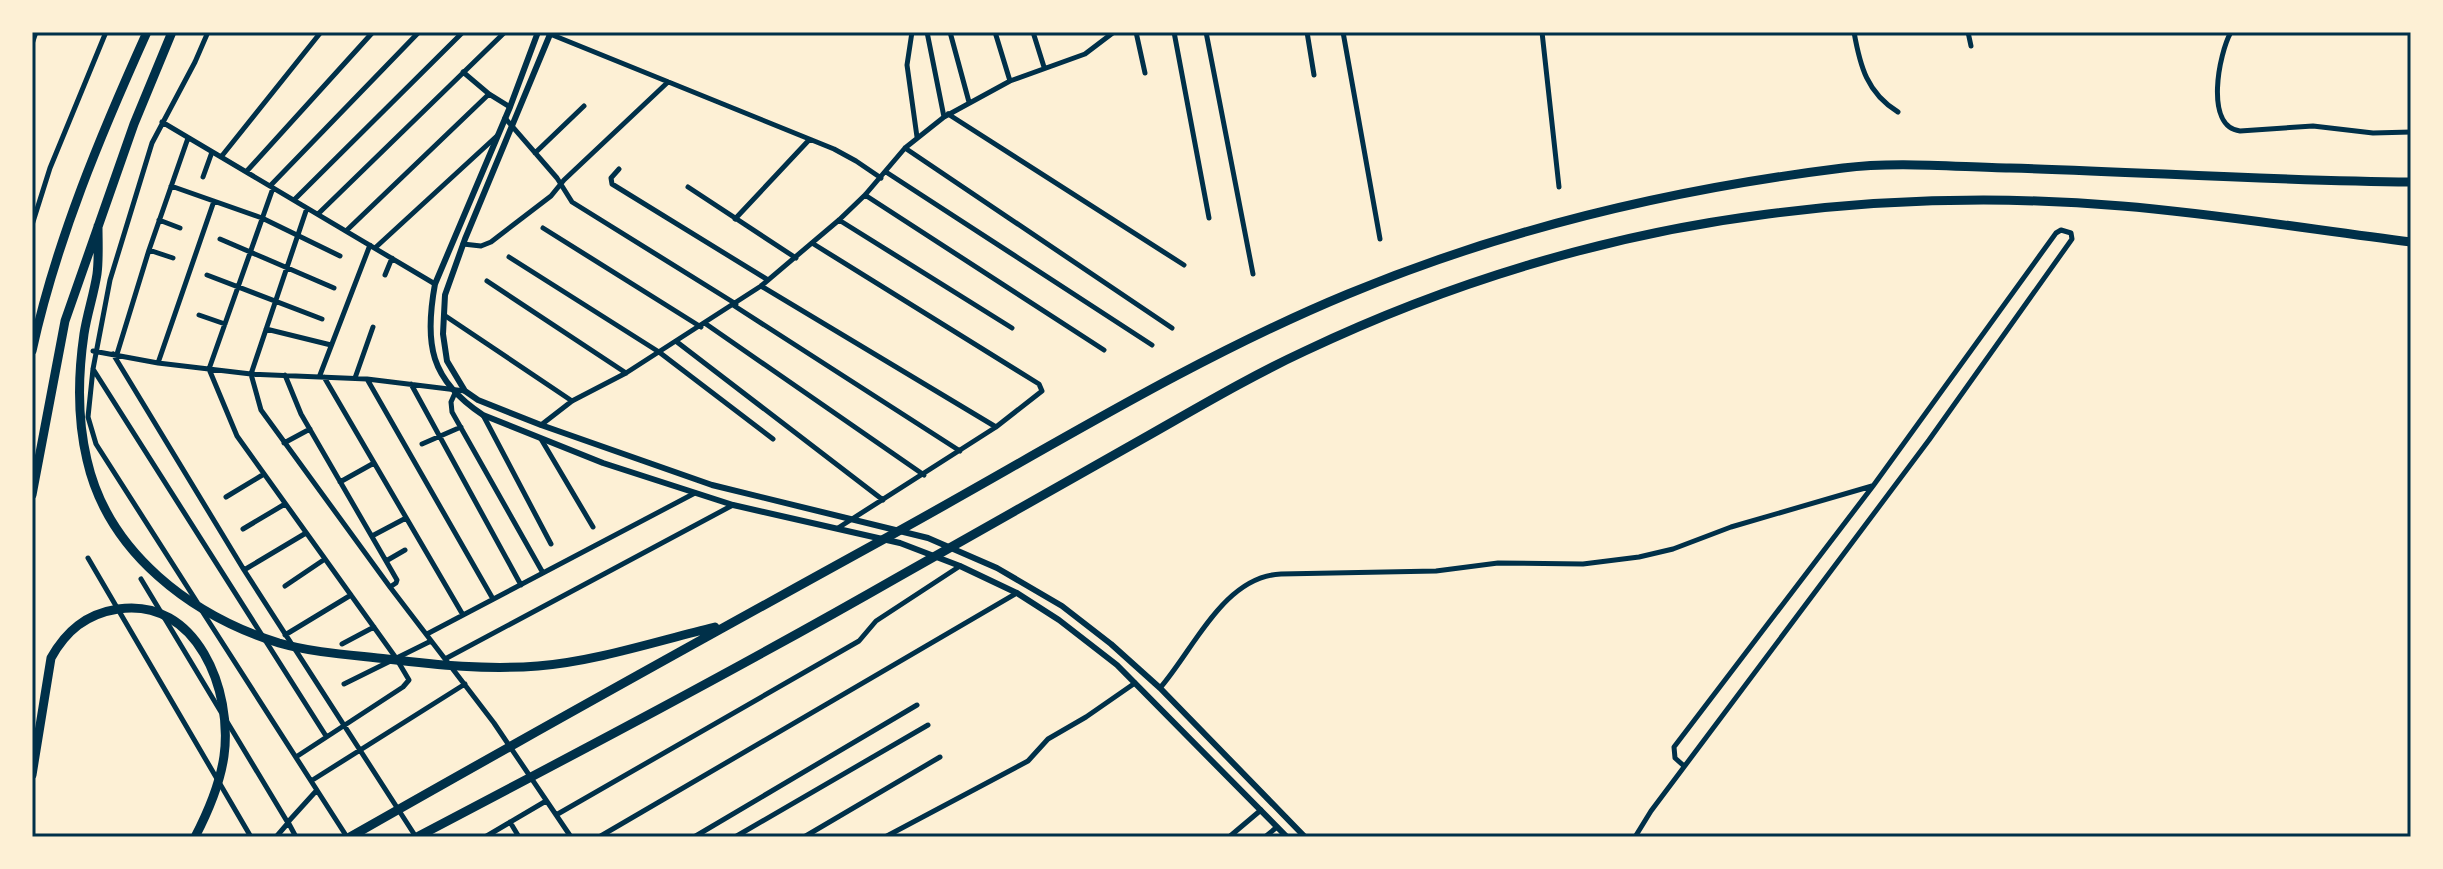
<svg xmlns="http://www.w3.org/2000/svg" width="2443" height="869" font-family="Overpass,sans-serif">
<rect width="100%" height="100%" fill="#fdf0d5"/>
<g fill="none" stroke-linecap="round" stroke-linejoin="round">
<path stroke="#003049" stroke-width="5" d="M545,32L834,149L856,161L881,178
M912,32L907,65L917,137
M927,32L944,117
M950,32L969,102
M995,32L1010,81
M1033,32L1044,67
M1136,32L1145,73
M1174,32L1209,218
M1206,32L1253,274
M1307,32L1314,75
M1343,32L1380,239
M1542,32L1559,187
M1854,32C1860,66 1867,93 1898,112
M1968,32L1971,46
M2231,32C2219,53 2204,127 2240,131L2313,126L2373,133L2411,132
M32,44L36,32
M463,72L489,94
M948,114L1184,265
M505,118L557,178L572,202L736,304
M162,122L435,284
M905,148L1172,328
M535,153L584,106
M221,157L321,32
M619,169L611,178L612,184L768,280
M246,172L373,32
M886,172L1152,345
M203,177L212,152
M171,186L262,218L340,256
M270,186L419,32
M688,187L796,258
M273,188L209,369L237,436L396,658L409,680L403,687L296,757
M865,195L1104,350
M294,200L463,32
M307,208L251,374L261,410L390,587L494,723L571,837
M318,214L505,32
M735,219L809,140
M159,220L180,228
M839,220L1012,328
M32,225L50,168L106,32
M543,228L701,327
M346,231L489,94L510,107
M220,239L334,288
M812,243L1039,384L1042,391L996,427L838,528
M463,244L481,246L491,242L551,196L564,180L668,82
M375,248L498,135
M149,250L173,258
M509,257L659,352L773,439
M207,275L322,319
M385,275L392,258
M487,281L626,373
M761,286L996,427
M733,305L960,451
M199,315L225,324
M444,315L572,401
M706,324L924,475
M266,329L331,345
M677,342L883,500
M93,351L158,363L251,374L367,379L465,391
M113,354L244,570L416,837
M117,354L149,250L188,138
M158,363L214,201
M93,369L326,736
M285,375L301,414L397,580L396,583L390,587
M320,375L370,245
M324,377L463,615
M355,378L373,327
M367,379L493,599
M411,384L521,585
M455,393L451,402L452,412L543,573
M483,415L551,544
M541,425L572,401L626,373L761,286L839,220L865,195L905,148L944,117L1010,81L1085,54L1114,32
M541,439L593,527
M284,443L310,429
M422,444L461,427
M340,482L374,463
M226,497L264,474
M243,529L285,504
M372,536L406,518
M88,558L251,837
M386,561L405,550
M244,570L306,533
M141,579L221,712
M285,586L325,559
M197,602L96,444L88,417L93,369L110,280L152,143L195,62L208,32
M202,611L347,837
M427,634L695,493
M285,635L351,595
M342,644L374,627
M445,659L733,505
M344,684L431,641
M1160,688C1194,649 1224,576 1281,574L1436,571L1498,563L1583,564L1639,557L1673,549L1731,527L1872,486
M226,720L288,823L276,837
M311,781L465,684
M556,815L859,641L876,621L960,566
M510,822L519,837
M296,837L288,822L317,790
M485,837L546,801
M599,837L1017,593
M694,837L917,705
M735,837L928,725
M804,837L940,757
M885,837L1028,761L1048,739L1086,717L1135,683
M1229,837L1261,810
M1265,837L1277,827
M1635,837L1651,811L1929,440L2072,239L2071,233L2061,230L2056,233L1873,486L1674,747L1675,758L1684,766"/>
<path stroke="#003049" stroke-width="6" d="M538,32L510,107L435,284C424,344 430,380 483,415L603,463L733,505L900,543L960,566L1017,593L1059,620L1117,665L1287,837
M551,32L465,239L445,295L443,334L447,361L465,391L478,400L541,425L712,485L928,538L997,568L1062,606L1111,644L1160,688L1305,837"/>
<path stroke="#003049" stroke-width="9" d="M98,226C98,242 99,259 97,274C94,294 87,314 84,334C78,375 77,418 87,460C108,553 192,616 279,643C314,653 352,655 387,659C437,665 487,670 538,666C597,661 657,641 715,627
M32,351C56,241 101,134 147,32
M32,495L65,321L134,124L172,32
M32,775L51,658C66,631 86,614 118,609C197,597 233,691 224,756C220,784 208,812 195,837
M350,837C531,734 713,633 895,533C1044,451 1191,359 1348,294C1507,228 1673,189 1843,168C1896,161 1957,167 2010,168C2144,172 2277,181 2411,182
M417,837C579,752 741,667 900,576C982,530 1063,484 1144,438C1197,408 1249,377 1305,351C1450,282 1609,234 1768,214C1885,199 2005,196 2122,206C2219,214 2315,230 2411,242"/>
</g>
<rect width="2443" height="869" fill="none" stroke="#fdf0d5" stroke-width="68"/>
<rect x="34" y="34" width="2375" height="801" fill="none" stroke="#003049" stroke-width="3"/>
</svg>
